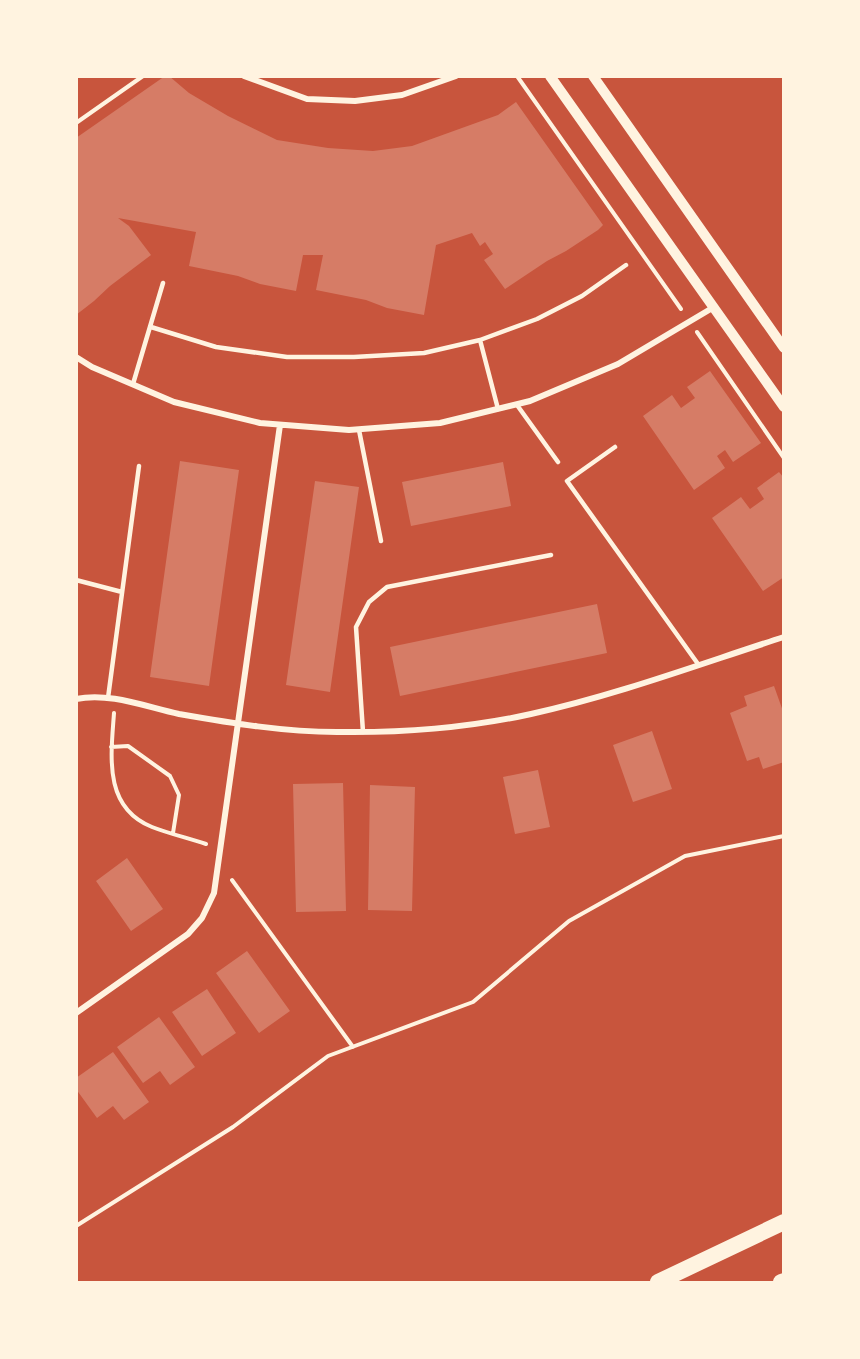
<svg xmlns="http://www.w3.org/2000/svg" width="860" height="1359" font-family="Jost,sans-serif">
<rect width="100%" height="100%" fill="#c8553d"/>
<path fill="#d67c66" d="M165,76H169L189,93L228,116L277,140L328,148L373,151L412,146L498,115L516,102L603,225L598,230L566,251L547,261L505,289L484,260L493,254L485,242L480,246L472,233L436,245L424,315L387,308L366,300L316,290L323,255H303L296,291L260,284L238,276L189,266L196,232L118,218L129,226L151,255L110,286L94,301L76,315V138Z
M710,371L761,443L733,462L725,450L717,456L725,468L694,490L643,416L672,395L681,408L695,398L687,387Z
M180,461L239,470L209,686L150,677Z
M503,462L511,506L411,526L402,482Z
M779,472L784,478V577L763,591L712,518L741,497L750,509L764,499L757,488Z
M315,481L359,487L330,692L286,685Z
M597,604L607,653L400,696L390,647Z
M774,686L784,714V762L763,769L759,757L747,761L730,713L747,706L744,696Z
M652,731L672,789L633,802L613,745Z
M538,770L550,827L515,834L503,777Z
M343,783L346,911L296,912L293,784Z
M370,785L415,787L412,911L368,910Z
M127,858L163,909L131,931L96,881Z
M247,951L290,1011L259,1033L216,973Z
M207,989L236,1033L202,1056L172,1012Z
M159,1017L195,1067L170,1085L160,1071L143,1083L117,1047Z
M113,1052L149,1102L124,1120L113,1106L97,1118L76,1089V1078Z"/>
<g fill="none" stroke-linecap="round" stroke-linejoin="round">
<path stroke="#fff3e0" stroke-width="4" d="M517,76L681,309
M76,123L143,76
M697,332L784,458
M114,713C111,756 103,807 152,827C170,834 188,838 206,844
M111,747L128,746L170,776L179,795L173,833
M232,880L353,1047
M76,1226L233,1127L328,1056L473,1002L569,921L685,856L784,836"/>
<path stroke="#fff3e0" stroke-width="4.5" d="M151,327L216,347L287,357H354L424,353L480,340L537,319L582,296L626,265
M480,340L498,409
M133,384L163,283
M517,405L558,462
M359,430L381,541
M615,447L567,481L698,664
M76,580L122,592
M108,698L139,466
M363,732L356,627L369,602L387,587L551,555"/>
<path stroke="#fff3e0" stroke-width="6" d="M244,76L307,99L355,101L402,95L456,76
M76,357L92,367L174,402L260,423L349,430L440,423L530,401L618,364L714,307
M76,699C110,692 146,707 179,714C231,723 284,732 337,732C402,733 468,728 531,714C617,695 700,664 784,637
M76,1013L188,934L202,918L214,893L280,425"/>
<path stroke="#fff3e0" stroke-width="10" d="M550,76L784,407
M593,76L784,348"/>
<path stroke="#fff3e0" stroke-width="16" d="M658,1282L784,1222
M781,1282L784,1281"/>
</g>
<rect width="860" height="1359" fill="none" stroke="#fff3e0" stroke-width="156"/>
</svg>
